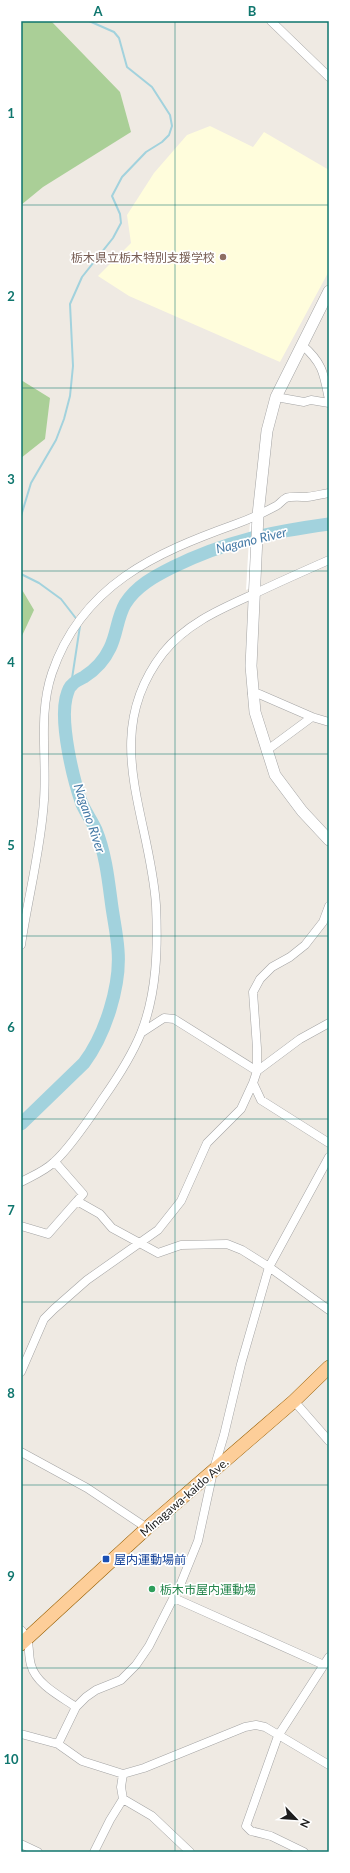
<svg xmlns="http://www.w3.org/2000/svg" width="350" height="1873" font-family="Lato,'Noto Sans JP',sans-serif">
<rect width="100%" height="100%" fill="#efeae3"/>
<path fill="#fffddc" d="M210,126L253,147L264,132L329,170V271L280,362L129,296L98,276L131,243L127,215L154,173L187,135Z"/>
<path fill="#aacf97" d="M21,21H51L120,92L131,132L43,187L21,205Z
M21,380L50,398L45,439L21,458Z
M21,588L34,610L21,638Z"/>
<path fill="#fff" d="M262,519L259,584L246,590L250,522Z"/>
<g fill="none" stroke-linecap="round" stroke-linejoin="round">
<path stroke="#a2d2dd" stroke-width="2" d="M21,516L31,483L56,440L64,419L70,396L73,366L70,304L82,277L113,238L121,223L120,214L112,196L122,177L146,152L162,142L169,135L172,126L170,115L152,87L127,67L119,38L114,32L89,21
M21,574L39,583L61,599L78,621
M71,685L80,626"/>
<path stroke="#a2d2dd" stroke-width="13" d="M21,1124L84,1063C105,1035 121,986 118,950C117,934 113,917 111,900C108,877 105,852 96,830C92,821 86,813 82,804C73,779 60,724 66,698C67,694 69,687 72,685C74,682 80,679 84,677C95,670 104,661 110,648C117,634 117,618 125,604C136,586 155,576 173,567C226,541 271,532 329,524"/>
<defs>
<path id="minor" d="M271,21L329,77
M302,345C323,363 324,374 329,400
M276,397L304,402L311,400L329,403
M252,693L259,694L312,717
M266,751L312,717L329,722
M21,945C28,897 41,849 44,800C47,758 38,714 52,673C82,585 155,553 236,524C250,519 263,513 276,506C280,504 282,500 286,498C291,496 301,497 307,497C315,496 322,494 329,493
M141,1033L164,1018L174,1019L257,1071
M257,1071L300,1039L329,1023
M253,1083L261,1100L329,1143
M55,1162L83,1194L77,1201L100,1214L112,1228L158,1253L181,1245L227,1244L242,1250L269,1267L329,1310
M21,1182C32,1176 45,1171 54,1162C71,1147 91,1116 104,1097C118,1077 132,1055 141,1033C157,993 158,947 156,905C150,815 99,736 163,653C187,623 221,609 254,594C279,582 304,571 329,560
M21,1226L48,1234L77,1201
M21,1372L44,1319L54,1309L87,1280L158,1230L181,1201L207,1143L241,1109L253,1083L257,1071V1048L253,992L260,979L272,967L290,957L305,945L323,922L329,906
M294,1401L329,1441
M21,1452L87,1488L147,1528
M174,1598L324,1665
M21,1630C32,1642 27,1651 31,1665C36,1684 60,1696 76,1707
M21,1734L58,1744L82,1761L123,1774L144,1768L245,1727L256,1725L265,1727L329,1765
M58,1744L76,1707L86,1697L96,1690L121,1680L136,1665L149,1646L181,1583L198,1541L213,1472L224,1435L241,1364L269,1267L329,1157
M123,1799L152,1816L190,1852
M21,1844L38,1852
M94,1852L110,1820L123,1799L121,1787L123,1774
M304,1852L271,1836L251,1831L246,1826L278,1736L329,1657"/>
<path id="tertiary" d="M329,291L276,397L267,431L258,515L251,666L255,712L275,775L302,811L329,840"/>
<path id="primary" d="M21,1644L147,1528L294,1401L329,1367"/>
</defs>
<use href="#minor" stroke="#a4a4a4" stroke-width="9"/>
<use href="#tertiary" stroke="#a4a4a4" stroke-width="12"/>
<use href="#primary" stroke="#975e00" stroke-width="14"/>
<use href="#minor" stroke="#fff" stroke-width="8"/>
<use href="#tertiary" stroke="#fff" stroke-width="11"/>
<use href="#primary" stroke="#fdce99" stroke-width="13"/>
</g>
<path fill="none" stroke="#0f766e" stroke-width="1" stroke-opacity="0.55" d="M175,21V1852M21,205H329M21,388H329M21,571H329M21,754H329M21,936H329M21,1119H329M21,1302H329M21,1485H329M21,1668H329"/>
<circle fill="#8d6e63" stroke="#fff" stroke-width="1.5" cx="223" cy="257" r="4"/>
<rect fill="#1a4fb4" stroke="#fff" stroke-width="1.5" x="102" y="1555" width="8" height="8" rx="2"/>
<circle fill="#2e9e5b" stroke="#fff" stroke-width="1.5" cx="152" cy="1589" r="4"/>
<g text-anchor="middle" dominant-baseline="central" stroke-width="3.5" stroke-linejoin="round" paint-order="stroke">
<g font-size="12" fill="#785e54" stroke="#fff" text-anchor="end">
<text x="215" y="257">栃木県立栃木特別支援学校</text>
</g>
<g font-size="12" fill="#1d1d1d" stroke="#fff">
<text transform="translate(184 1497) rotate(-41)">Minagawa-kaido Ave.</text>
</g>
<g font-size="12" fill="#164399" stroke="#fff" text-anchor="start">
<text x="114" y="1559">屋内運動場前</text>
</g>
<g font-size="12" fill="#27864d" stroke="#fff" text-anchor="start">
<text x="160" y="1589">栃木市屋内運動場</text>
</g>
<g font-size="13" font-style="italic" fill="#457aa6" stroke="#fff">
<text transform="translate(251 540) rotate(-14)">Nagano River</text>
<text transform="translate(90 818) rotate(71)">Nagano River</text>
</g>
</g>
<rect width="350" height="1873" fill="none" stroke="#ffffff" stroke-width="44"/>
<g transform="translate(296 1819) rotate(115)" stroke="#ffffff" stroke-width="3" paint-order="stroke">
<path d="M0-3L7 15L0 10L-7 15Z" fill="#1d1d1d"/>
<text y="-6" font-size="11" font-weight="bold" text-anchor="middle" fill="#1d1d1d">N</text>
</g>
<rect x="22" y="22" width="306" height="1829" fill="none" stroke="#0f766e" stroke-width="1.5"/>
<g font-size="13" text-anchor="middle" font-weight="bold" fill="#0f766e">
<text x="98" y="16">A</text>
<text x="252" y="16">B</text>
<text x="11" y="118">1</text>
<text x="11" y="301">2</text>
<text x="11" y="484">3</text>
<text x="11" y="667">4</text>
<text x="11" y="850">5</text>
<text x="11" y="1032">6</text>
<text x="11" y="1215">7</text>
<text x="11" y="1398">8</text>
<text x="11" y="1581">9</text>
<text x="11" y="1764">10</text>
</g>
</svg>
